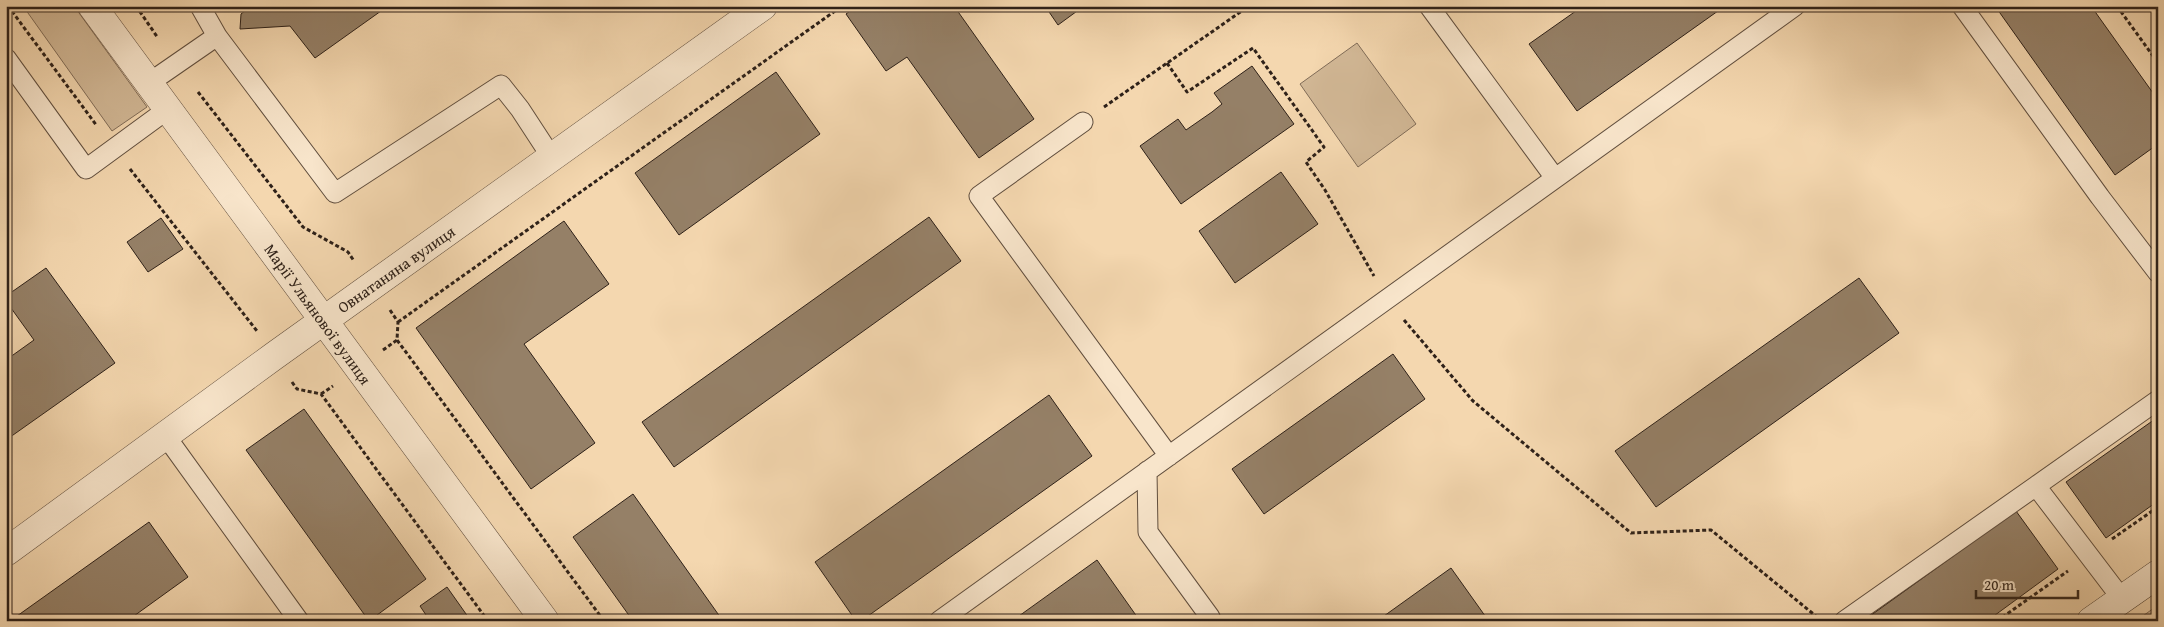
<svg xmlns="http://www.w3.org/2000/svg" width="2164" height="627" font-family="'Gentium Book Plus',serif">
<rect width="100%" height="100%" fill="#f4d7af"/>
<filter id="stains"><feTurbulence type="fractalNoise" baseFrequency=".004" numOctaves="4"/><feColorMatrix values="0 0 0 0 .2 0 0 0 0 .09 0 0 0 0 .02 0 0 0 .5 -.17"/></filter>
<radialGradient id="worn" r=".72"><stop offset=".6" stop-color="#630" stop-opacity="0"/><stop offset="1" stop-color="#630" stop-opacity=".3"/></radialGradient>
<path fill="#d2b896" stroke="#806c58" d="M23,6H74L147,107L112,131Z
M1357,43L1416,124L1358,167L1300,84Z
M2158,605V621H2136Z"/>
<path fill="#958067" stroke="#2e2119" d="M251,6H388L315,58L290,26L240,29L241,14Z
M857,6H954L1034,119L979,158L907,57L886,71L846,14Z
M1045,6H1084L1058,25Z
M1583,6H1725L1577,111L1529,44Z
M1995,6H2091L2158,100V144L2115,175Z
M1252,66L1294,124L1181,204L1140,146L1178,119L1186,130L1212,112L1222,104L1214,93Z
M776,72L820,134L679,235L635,173Z
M1281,172L1318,224L1235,283L1199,231Z
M929,217L961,261L674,467L642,422Z
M161,218L183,249L148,272L127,242Z
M564,221L609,284L524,344L595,443L531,489L416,328Z
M46,268L115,363L6,440V360L34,340L6,301V296Z
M1859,278L1899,333L1656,507L1615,451Z
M1393,354L1425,399L1264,514L1232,469Z
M1049,395L1092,456L861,621H856L815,562Z
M304,409L426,579L369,621L246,450Z
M2158,417V501L2106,538L2066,482Z
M633,494L723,621H633L573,537Z
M2016,511L2058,569L1987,621H1863Z
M149,522L188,577L127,621H10Z
M1097,560L1140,621H1012Z
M1451,568L1488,620L1377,621Z
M447,587L471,621H430L420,606Z"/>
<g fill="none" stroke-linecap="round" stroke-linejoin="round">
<defs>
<path id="service" d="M200,6L217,36
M1429,6L1555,178
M1962,6L2100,197L2158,273
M6,58L86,169L168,109
M149,83L217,36L335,193L501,85L520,109L552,158
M1083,122L979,196L1169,456
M165,435L299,621
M1147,471L1148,532L1210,617
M2036,486L2158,400
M939,621L1795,6
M1844,621L2036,486L2122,599"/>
<path id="minor" d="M6,552L274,356L763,6"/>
<path id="tertiary" d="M92,6L545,621"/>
<path id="secondary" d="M2091,621L2158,574"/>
</defs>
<use href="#service" stroke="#604e3e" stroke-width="21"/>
<use href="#minor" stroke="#604e3e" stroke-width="29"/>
<use href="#tertiary" stroke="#604e3e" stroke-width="29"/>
<use href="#secondary" stroke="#2e2119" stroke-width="29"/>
<path stroke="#2e2119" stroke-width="3" stroke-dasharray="4 2.5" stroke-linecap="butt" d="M8,6L97,126
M136,6L158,38
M2117,6L2158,63
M1167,63L1187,92L1253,48L1324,147L1306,162L1325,190L1374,276
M198,92L303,227L348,252L354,261
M1104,107L1249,6
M130,169L257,331
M390,310L398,322L397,340L604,621
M1404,320L1473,401L1631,533L1711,530L1817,617
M398,322L842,6
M383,350L397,340
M292,382L297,389L321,394L488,621
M321,394L333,386
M2112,539L2158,507
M1997,621L2068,571"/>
<use href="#service" stroke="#f8e5cb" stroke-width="19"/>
<use href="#minor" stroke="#f8e5cb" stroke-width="28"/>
<use href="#tertiary" stroke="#f8e5cb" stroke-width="28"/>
<use href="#secondary" stroke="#f8e5cb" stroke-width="28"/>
</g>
<g text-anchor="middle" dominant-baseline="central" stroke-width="4" stroke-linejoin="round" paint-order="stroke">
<g font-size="16" fill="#2e2119" stroke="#f8e5cb">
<text transform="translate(396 269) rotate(-35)">Овнатаняна вулиця</text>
<text transform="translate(318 314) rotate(54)">Марії Ульянової вулиця</text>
</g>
</g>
<rect width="2164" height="627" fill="none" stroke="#f4d7af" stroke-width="25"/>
<rect x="8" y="8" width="2149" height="612" fill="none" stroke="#2e2119" stroke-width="2.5"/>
<rect x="12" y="12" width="2139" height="602" fill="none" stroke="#2e2119"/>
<path d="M1976 590v8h102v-8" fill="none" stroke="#2e2119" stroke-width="2.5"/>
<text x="1984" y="590" font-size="15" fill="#2e2119" stroke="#f8e5cb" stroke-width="4" paint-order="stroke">20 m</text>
<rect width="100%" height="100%" filter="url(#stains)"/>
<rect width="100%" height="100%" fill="url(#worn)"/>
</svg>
